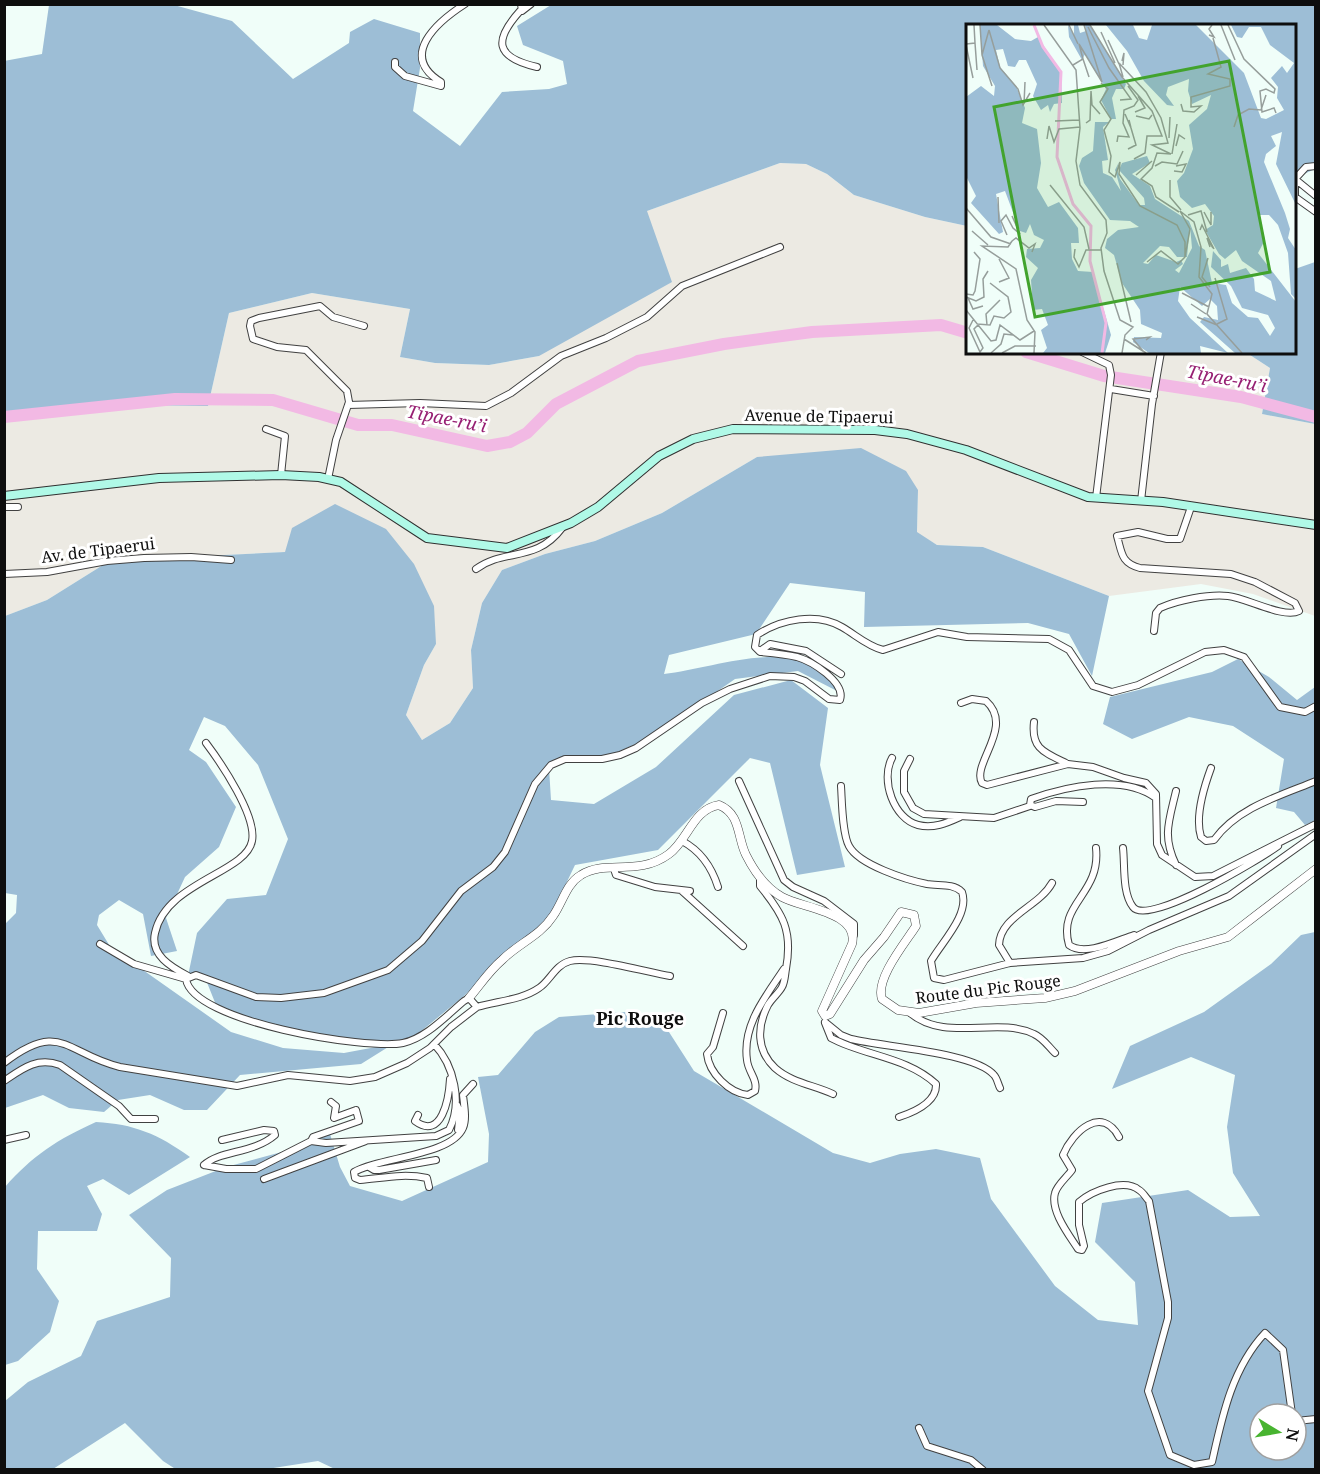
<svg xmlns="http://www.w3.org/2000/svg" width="1320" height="1474" font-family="'Noto Serif',serif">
<rect width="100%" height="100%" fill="#f0fef9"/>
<path fill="#eceae3" d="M780,163L806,164L827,174L854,195L925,217L967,226L968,352L1247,353L1270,368L1262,414L1315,424V616L1253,594L1201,584L1109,596L983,547L937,545L917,533L918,490L757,457L662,513L595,541L545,554L502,570L482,603L471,650L473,688L450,723L422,740L406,715L424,665L436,644L286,552L162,558L103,565L47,600L5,616V422L131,405L208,406L229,313L312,293L410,309L400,357L435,363L489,365L539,356L647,211Z"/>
<path fill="#9dbed6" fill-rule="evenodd" d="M49,5H174L232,21L293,79L349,43L350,32L374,19L420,33V68L413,111L460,146L502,92L549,89L567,84L563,61L523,45L517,26L551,5H1315V169L1295,178L1294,26H968L967,226L925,217L854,195L827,174L806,164L780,163L647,211L672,282L539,356L489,365L435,363L400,357L410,309L312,293L229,313L208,406L131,405L5,422L4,61L42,54Z
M1315,262H1316L1315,424L1262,414L1270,368L1247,353L1294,352L1295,269Z
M861,448L906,471L918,490L917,532L937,545L983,547L1109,596L1092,676L1069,634L1028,623L864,627L865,592L790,583L756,634L669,655L664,674C710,669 780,641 820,670C827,675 833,685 839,692L798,671L735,679L653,736L605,758L558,761L549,768L551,800L594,804L656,767L734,695L791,680L828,708L820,765L845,867L797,875L770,763L750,758L658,850L575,865L551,915L464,996L414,1037L393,1044L361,1064L240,1075L207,1110H184L150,1095L118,1100L104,1112L69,1108L43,1095L5,1108V924L16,913L17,895L5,893V616L47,600L103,565L162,558L285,552L292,528L335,504L386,529L414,564L434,606L436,644L424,665L406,715L422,740L450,723L473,688L471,650L482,603L502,570L545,554L595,541L662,513L757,457ZM204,717L225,726L258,765L288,839L266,895L227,899L197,933L185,990L192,976L206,980L218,1010L307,1033L392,1044L344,1053L283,1048L231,1032L143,970L114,953L97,925L99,915L119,900L143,914L151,956L177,951L166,918L185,877L219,847L236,807L206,762L189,750Z
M1238,659L1269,677L1297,700L1315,687V821L1305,825L1294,812L1276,808L1284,759L1233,726L1189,717L1132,739L1103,724L1110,697L1212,672Z
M1315,932V1469L337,1470L318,1461L267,1469L177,1470L163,1461L125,1423L53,1469L5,1470V1401L28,1382L81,1356L97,1321L170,1297L171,1258L129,1215L167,1190L226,1167L289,1150L330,1134L340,1167L350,1186L402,1201L488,1162L489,1134L478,1077L498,1075L535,1032L559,1017L626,1012L660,1018L694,1071L833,1153L870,1163L900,1154L936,1149L980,1158L991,1199L1055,1286L1098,1320L1138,1325L1135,1282L1095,1242L1102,1203L1188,1190L1230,1217L1260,1216L1233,1173L1227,1127L1235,1075L1191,1057L1112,1089L1130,1046L1204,1012L1271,964L1301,935ZM1260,1414H1296V1450H1260Z
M96,1122C134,1124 158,1134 190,1157L129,1195L103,1179L87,1186L102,1214L97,1231H38L37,1269L59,1301L50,1332L18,1361L5,1365V1187C32,1156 58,1139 96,1122Z"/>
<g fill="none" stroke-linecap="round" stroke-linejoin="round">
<path stroke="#f2b9e4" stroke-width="12" d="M1026,352L1104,376L1241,397L1316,417
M4,417L175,399L273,400L358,425H392L487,446L510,442L527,433L556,404L638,361L724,344L812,332L941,325L968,333"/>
<defs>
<path id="minor" d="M521,4L522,11L531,4
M520,11C494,40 494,57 537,67
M395,62V67L405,76L441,86V82C398,56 437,22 465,4
M1316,166L1306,167L1295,179V197L1316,212
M1295,179L1316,196
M1082,352L1109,365L1111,375L1096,498
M1111,389L1154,396
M348,405L420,403L486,406L511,393L561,356L606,338L647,317L682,286L780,247
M266,429L285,436L281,475
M328,479L336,440L349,402L347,391L306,350L277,347L253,339L250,326L251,321L259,318L320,306L333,317L364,326
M1141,501L1152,404L1161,352
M4,507H18
M476,569C504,548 536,563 562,528
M4,574L47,572L107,561L144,558L191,557L231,560
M1154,631L1156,613L1160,608C1178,600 1208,594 1228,596C1247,598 1284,619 1299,611L1295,603L1255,582L1231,574L1140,568C1121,563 1122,553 1117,536L1138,532L1167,539H1180L1191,507
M760,651L770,644L806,651L841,674
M961,703L972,699L986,701C1015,727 971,764 982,783L987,785L1068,764L1093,767L1124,778L1146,783L1156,794L1157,844L1162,855L1195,877L1213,876L1316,824
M1034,722C1031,748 1043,752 1066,763
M892,758C880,780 894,819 918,825C933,829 947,823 960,817
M910,759L904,771V792L913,808L924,814L994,818L1030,806
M1211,768C1204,787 1195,818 1201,837L1206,841L1214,840C1237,808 1279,796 1316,781
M739,781L784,880L793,887L824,901L854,924V935
M841,786C842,800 842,833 849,846C859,865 907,880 927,884C939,886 953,883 962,892C970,914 942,942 931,961L934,978L944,980L1010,963L1083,958L1108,951L1149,930L1229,896L1316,834
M1176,791C1169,821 1162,836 1176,865
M1083,802L1056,801L1035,807L1030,805L1031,799C1067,786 1123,774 1156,798
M682,841C701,851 712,868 718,887
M1096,848C1101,895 1057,903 1069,945C1085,957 1118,940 1134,935
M1123,848C1125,865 1122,893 1133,907C1148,927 1260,859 1278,846
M614,869L616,875L655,887L690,891
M760,878V886C783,914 793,931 786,969C785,974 785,982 782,987C779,993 772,998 768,1005C757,1026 756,1050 775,1068C792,1083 814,1085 833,1094
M682,891L743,946
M100,944L134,964L186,979
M1010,963L999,945C1000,916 1039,907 1052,883
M188,976C171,967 150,955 155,933C166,882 246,873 252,841C257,816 221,763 206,743
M477,1007C497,1001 522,1000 539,988C550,981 555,965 570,961C590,956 647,972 670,976
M723,1013L713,1047L707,1054C709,1073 729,1093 748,1095L755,1091C758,1079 748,1072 747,1060C742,1025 766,996 784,969
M910,1013C946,1043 997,1016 1034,1034C1043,1038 1048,1046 1055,1053
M825,1022L841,1035L851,1039C883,1047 974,1052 994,1075C997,1078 998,1084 1000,1088
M825,1023L831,1038C865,1056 907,1057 936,1084C937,1102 914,1112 899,1117
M4,1063C61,1019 66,1054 120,1067L237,1086L288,1075L350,1081L375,1077L407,1063L430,1048L451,1027L477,1007L469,998L464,1001C446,1016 426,1038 403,1043C367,1050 192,1022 186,979L196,975L256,997L281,998L324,993L388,970L422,941L461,891L493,867L505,852L535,784L551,765L565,759H602L620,755L636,748L702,703L730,689L770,676L794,677L805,681L829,699L840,700C846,682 811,661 797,657C785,654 772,653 760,652L755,647L757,635C781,619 817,612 842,627C856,635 867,646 883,650L938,632L967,637L1049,639L1069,650L1093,686L1112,692L1138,685L1205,652L1224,650L1244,657L1280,707L1305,712L1316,706
M4,1081C23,1068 37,1057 60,1065L119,1106L131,1119H155
M457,1105L460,1112L458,1130L461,1131
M418,1115L415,1121C442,1141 449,1098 450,1079
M1119,1137C1102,1105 1073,1131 1063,1155L1072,1170C1067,1177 1057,1185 1055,1193C1050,1211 1069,1235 1078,1249L1082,1250L1084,1246L1079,1225V1202C1092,1191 1124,1178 1139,1190C1143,1192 1146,1198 1149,1201L1168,1302V1318L1148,1391L1170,1455L1194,1465L1212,1462C1222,1417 1232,1368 1265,1333L1283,1350L1292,1414
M4,1140L26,1135
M311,1141L326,1143L436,1136L449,1130C463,1103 454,1065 434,1044
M204,1165L226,1169H256L311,1141L313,1137L359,1121L356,1110L334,1118L336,1106L331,1102
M204,1165C220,1150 253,1154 275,1135L274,1131L264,1130L222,1140
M369,1167L374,1170H379L436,1160
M264,1179L366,1141
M429,1187L427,1178C404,1173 383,1178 360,1180L355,1178L354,1172C379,1157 451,1156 463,1128C467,1119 464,1105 463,1095L473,1084
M1296,1421L1316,1419
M919,1428L927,1446L971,1460L983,1470"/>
<path id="tertiary" d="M469,998C480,985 489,971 502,960C519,943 540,936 553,916C563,902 566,884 581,875C606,859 638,877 669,854C688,840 693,809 719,805C741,814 737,837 746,855C754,871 766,888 782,897C801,908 860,912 852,944L822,1011L825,1016L830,1014L864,960L884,937L901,912L914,915L916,926C905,943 875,979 882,999L898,1010L919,1013L976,1003L1045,998L1075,991L1179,951L1228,937L1316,869"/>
<path id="secondary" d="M4,496L159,478L281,475L319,477L341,482L427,538L507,548L571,523L598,507L659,456L693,439L733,429L875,430L907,434L966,450L1088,497L1163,502L1316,525"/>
</defs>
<use href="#minor" stroke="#414141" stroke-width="8"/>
<use href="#tertiary" stroke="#414141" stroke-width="9"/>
<use href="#secondary" stroke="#303030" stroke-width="10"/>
<use href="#minor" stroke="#fff" stroke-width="6"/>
<use href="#tertiary" stroke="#fff" stroke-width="8"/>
<use href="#secondary" stroke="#b0f9e7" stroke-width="8"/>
</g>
<g text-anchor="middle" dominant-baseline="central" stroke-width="6" stroke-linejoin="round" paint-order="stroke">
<g font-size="16" fill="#0e0e0e" stroke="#fff">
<text transform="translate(819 416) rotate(1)">Avenue de Tipaerui</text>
<text transform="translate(98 550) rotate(-7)">Av. de Tipaerui</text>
<text transform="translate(988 989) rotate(-7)">Route du Pic Rouge</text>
</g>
<g font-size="18" font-style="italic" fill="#972073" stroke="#fff">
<text transform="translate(1227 378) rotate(11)">Tipae-ru’i</text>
<text transform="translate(447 418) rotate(11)">Tipae-ru’i</text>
</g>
<g font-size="18" font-weight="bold" fill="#0e0e0e" stroke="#fff">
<text x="640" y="1018">Pic Rouge</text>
</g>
</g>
<g transform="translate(966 24)">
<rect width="330" height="330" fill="#f0fef9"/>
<path d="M14,1H31L49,15L65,17L72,13L95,49L96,79L88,80L84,88L82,81L75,86L67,72L71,60L60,36H53L49,43L42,42L37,25L30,26L34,43L50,62L59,84L56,99L71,105L75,139L71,164L82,183L93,178L112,204L113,219H105L106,235L112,247L127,248L145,311L139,329H77L81,324L75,306L82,301L76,285L67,286L65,256L72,244L60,233L61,225L74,224L78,216L68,211L64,200L60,209L54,207L39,167L30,170L37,208L33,210L5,179L10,172L0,152V73L15,62L28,72L29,62L17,42ZM102,1L108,11V1H112L114,9L120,7L119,1H124L160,60L158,65H150L146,74L150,95H145L135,76L140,65L119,30L116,36L103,13ZM140,1H167L173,14L181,16L186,1H230L278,49L295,94L300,95L318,86L311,74L312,63L305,54L316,42L321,49L328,39L304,21L295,3H283L276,14L271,13L265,1H330V181L310,140L316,108L305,112L310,122L300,130L298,138L319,189L324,205L322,214L330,226V275L325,270L322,229L312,201L303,191H293L299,216L292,229L330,278V329H269L234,298L238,293L252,296L251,282L244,275L236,282L214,263L212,277L224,294L262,329L234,322L235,329H183L167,318L168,313L195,314L196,309L175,300L174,286L156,259L148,231L139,224L141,215L152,206L173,203L164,197L144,196L118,159L113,142L116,134L127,127L129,98H143L137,103L142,136L136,137L137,149L146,153L155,167L149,146L153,138L151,145L154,155L173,181H179L178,174L153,146L156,139L181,132L184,139L166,150L184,162L189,175L223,197L233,222L239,226L246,259L260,261L266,279L282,293L292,294L304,312L309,304L302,291L276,284L265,262L245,243L247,227L255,236V243L262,240L264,249L280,244L288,255L289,267L310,277L305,257L276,237L270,226L259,235L253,230L239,206L247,201L248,192L239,180L226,184L214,173L211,157L218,149L227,125L223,101L241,85L245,71L226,80L222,67L223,55L202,63L200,71L208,82L201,81L178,57L161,27ZM224,202L226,224L213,249L209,246L217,240L215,236L210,238L190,231L182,240L177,239L194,222L203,223L211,233H221Z" fill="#9dbed6" fill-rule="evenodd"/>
<path fill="none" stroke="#f2b9e4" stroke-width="3" d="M68,1L77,23L95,48L91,133L107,180L125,202L124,237L140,299L136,329"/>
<path fill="none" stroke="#969e9b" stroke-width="1.5" d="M14,1L16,31M78,1L110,46L114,104L110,137L114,161L140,196L141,209L135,224L138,247L154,296L167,303L159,311L156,329M103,1L112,20M124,1L156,53L186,87L196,112H181L179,129L168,135M255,1L269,36M262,1L278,35L309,65L308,69L300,65L294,67L296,88L308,84L310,89M122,3L143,44L165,75L154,76M23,6L34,44L52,65L57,81L64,69M23,6L16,31L26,62M135,8L149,39M243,11L248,13L243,5L246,1M142,16L153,40M9,19L11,46M0,20L9,19L8,1M0,21L7,54M117,35L123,53M156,37L158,29L157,41M107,41L117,35L113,20L136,58L118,1M157,53L153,39L180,68L195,94L202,119L186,121L205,130L191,129L186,144L175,155L186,162L190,173L213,188M135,59L142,65L134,78L145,95L138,106L145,132L143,148L149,153L154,138L153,150L174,182L211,201L219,218V233L224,205L214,187L228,198L235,223L233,253L246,270L241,290L276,329M58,80L59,58M215,80L217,87L228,88L235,82L225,83V73L264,62V55L242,50L255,43L247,14M169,88L179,84L172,72M159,90L165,104L163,96M170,92L183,95L186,91M89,97L113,96M120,99L124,96L125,67L126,81L134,90M268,103L272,91L283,85L295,86L300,71M203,114L204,93M81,115L83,102L88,118L93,105L114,103M151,118L152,112L163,113L157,99L158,86L168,82L172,76L162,62M210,122L213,111L219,115M162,125L170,121L165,104M206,130L211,100M189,142L196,138L211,140L217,127M208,147L216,148L220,140L210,142M170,151L186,137M204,156V173L215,186M84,161L118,203L123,225M32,173L33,199M0,184L25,213L45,220M238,188L245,201V188M222,191L235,187L241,208M234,206L236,201L248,225M6,207L22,221M41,211L35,197L40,191L47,204L54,210L46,192M46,217L42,223L16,222L50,245L61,296L69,308L68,329M46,217L50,214L63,224L69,220L66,228M244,223L241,214L247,224M109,225L108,233L113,243L120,226H135M242,234L236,253L244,263M181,238L195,227L212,240L219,233M151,239L165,298M249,254L261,295L251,300M33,258L43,254L33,235M216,269L243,283M0,270L7,271L9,267L14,235L8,228M0,273L10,277L18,273L17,255L22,247M2,274L7,285L17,282M225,280L240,290M0,286L25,317L30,316L34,301L54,316L68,307M231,293L251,301M7,296L3,304L14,328L17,324L8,305L12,301M11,300L24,301L28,292L38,294L45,288L42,273L24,259M21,301L20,290L34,276M158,315L180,329M177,327L167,315L184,313L180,316M25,329L35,320L38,310L47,311M36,329L49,322H70"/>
<path fill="#42a32d" fill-opacity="0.15" stroke="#42a32d" stroke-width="3" d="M263,37L304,248L69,293L28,83Z"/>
<rect width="330" height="330" fill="none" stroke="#0e0e0e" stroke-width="3"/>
</g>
<rect width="1320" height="1474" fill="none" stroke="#0e0e0e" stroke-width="12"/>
<g transform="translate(1278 1432) rotate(101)"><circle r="28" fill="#ffffff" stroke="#9f9f9f" stroke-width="1.5"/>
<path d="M0-4.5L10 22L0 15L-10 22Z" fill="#48b430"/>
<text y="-9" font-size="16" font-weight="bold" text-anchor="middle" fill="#0e0e0e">N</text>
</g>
</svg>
